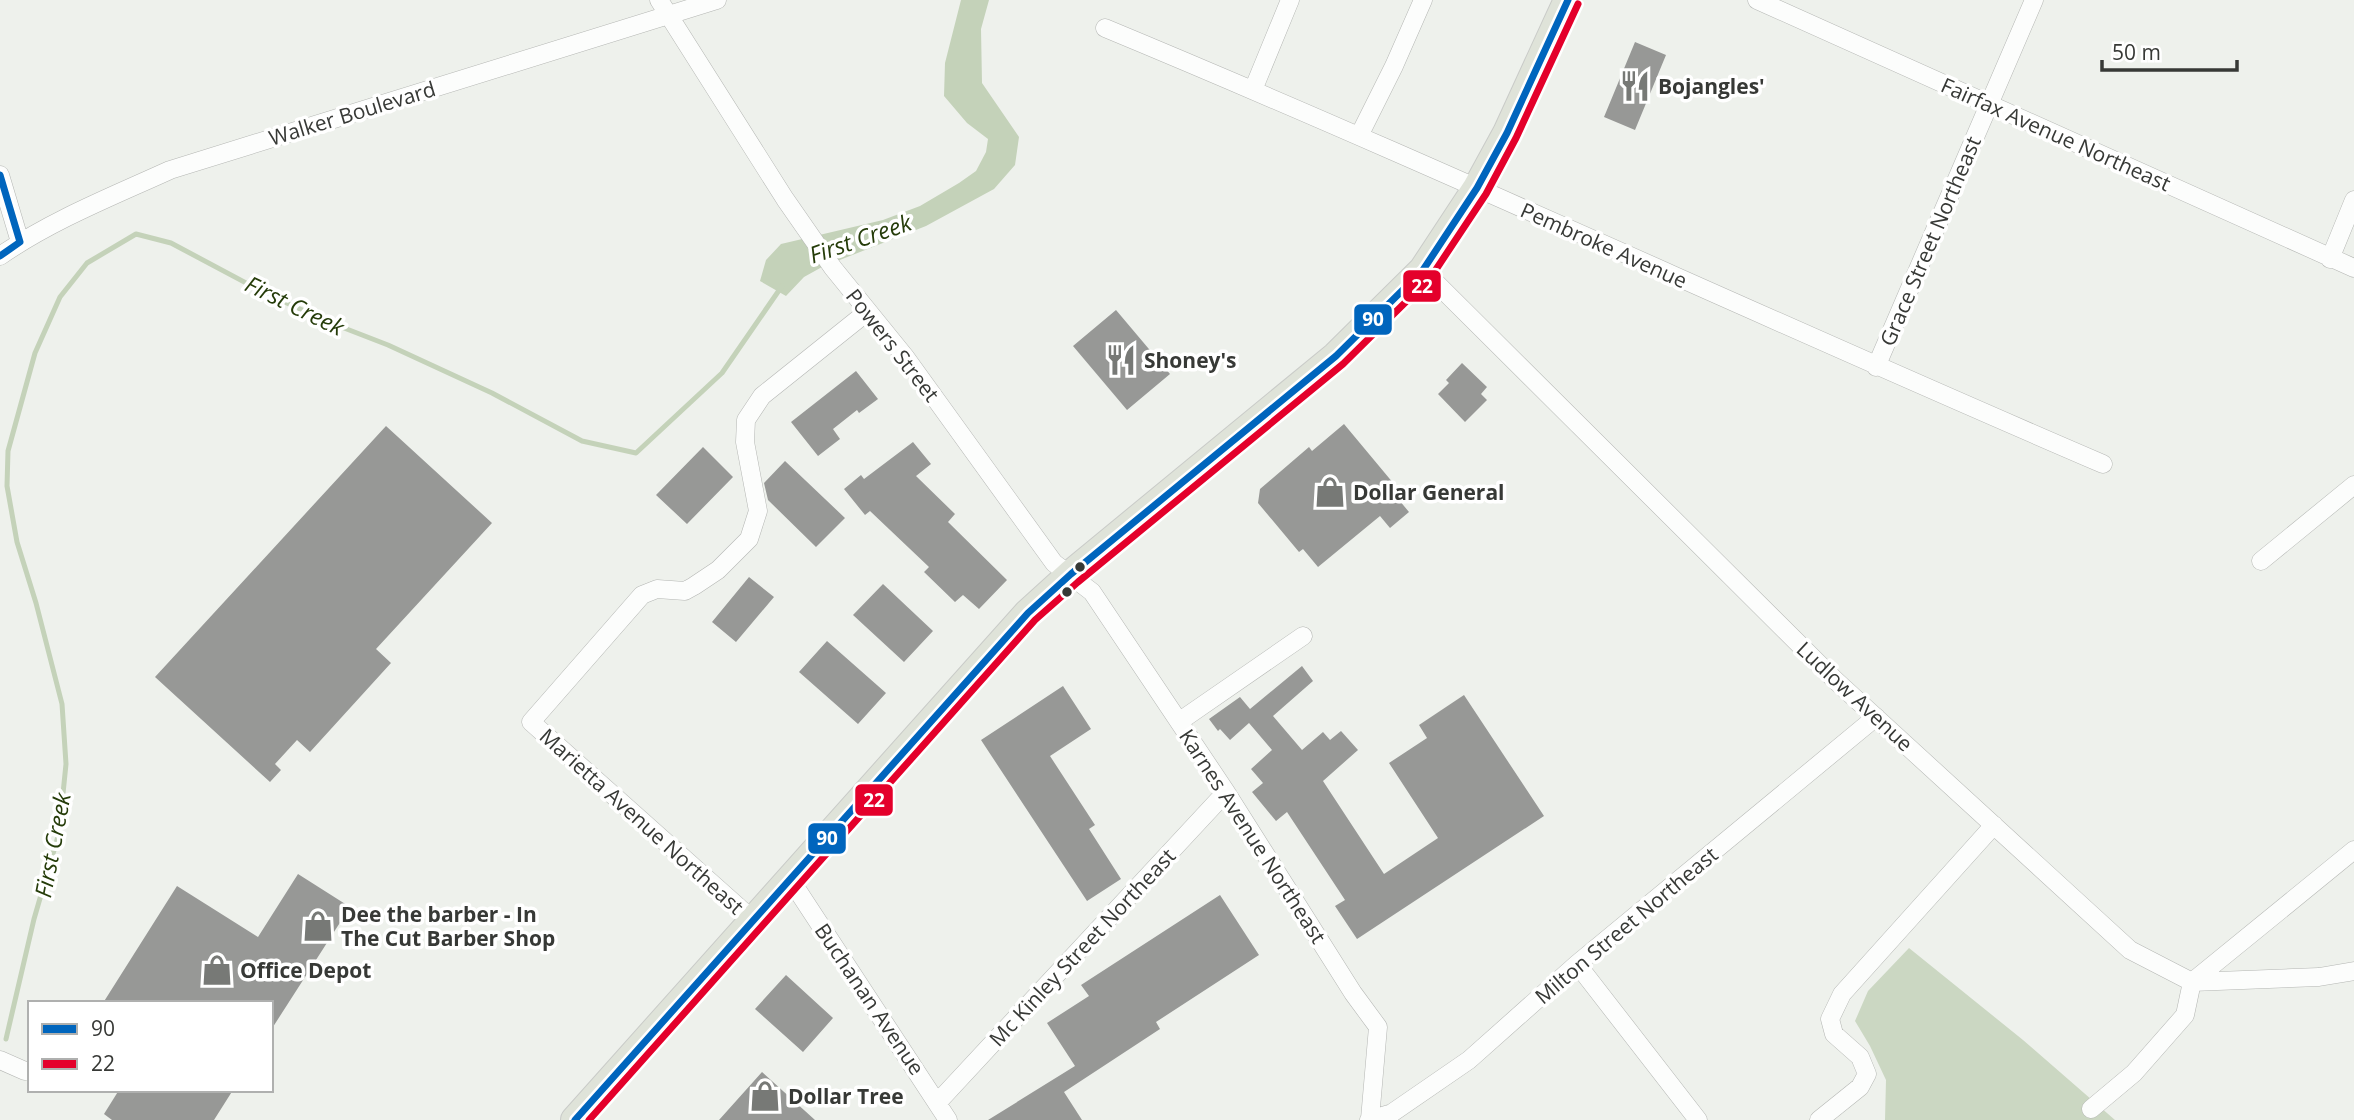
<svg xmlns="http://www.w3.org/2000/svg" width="2354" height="1120" font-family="'Open Sans',sans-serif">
<rect width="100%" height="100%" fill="#eef1ec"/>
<path fill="#cbd7c2" d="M1909,948L2023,1040L2115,1120H1885L1886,1080L1870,1046L1855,1021L1868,991Z"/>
<path fill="#c4d2b9" d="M961,0H989L981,29L982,83L1019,137L1015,165L994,189L926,226L822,267L804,277L786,296L760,281L766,260L781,244L883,220L920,206L959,183L976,171L986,152L988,139L967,123L944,96L945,63Z"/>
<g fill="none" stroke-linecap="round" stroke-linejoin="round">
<path stroke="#c4d2b9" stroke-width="5" d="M6,1039L34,919L59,833L66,764L62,704L36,603L17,542L7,486L8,451L35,353L60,297L87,263L136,234L171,243L263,292L326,321L388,345L492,393L582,441L636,453L722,373L782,286"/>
</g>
<path fill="#979896" d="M1635,42L1666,55L1635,130L1604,117Z
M1116,310L1170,374L1127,410L1073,346Z
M1462,363L1487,387L1481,394L1487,400L1465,422L1438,394L1449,383L1446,380Z
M856,371L878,399L859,413L857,410L833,429L840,439L818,456L791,422Z
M1344,424L1404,496L1399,500L1409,512L1390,528L1380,516L1318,567L1303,549L1299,552L1258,503L1260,489L1309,447L1312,451Z
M386,426L492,523L376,649L391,663L310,752L297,740L275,764L281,770L270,782L155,677Z
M913,442L931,464L916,476L955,514L948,522L1007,580L979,609L963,595L955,602L924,572L929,567L870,511L865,515L844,489L861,475L864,479Z
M703,447L733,477L687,524L656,495Z
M785,461L845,518L816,547L768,500L764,483Z
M749,577L774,597L736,642L712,622Z
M883,584L933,631L904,662L853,615Z
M827,641L886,693L858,724L799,672Z
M1302,666L1313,681L1273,716L1302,750L1323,732L1330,740L1341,731L1358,750L1323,781L1384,874L1438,838L1389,763L1427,738L1419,725L1464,695L1544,816L1357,939L1335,906L1345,900L1287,812L1276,821L1252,792L1263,783L1251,769L1272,750L1249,723L1230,740L1220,729L1218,731L1209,719L1240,697L1250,709Z
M1063,686L1091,729L1050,756L1095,825L1089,829L1121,879L1087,901L981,740Z
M298,874L350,907L271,1030V1003H103L177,886L258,937Z
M1220,895L1259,955L1156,1022L1160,1029L1064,1092L1082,1120H988L1075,1066L1047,1023L1089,996L1081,985Z
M786,975L833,1018L803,1052L755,1009Z
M762,1072L815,1120H719Z
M119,1090H233L214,1120H112L104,1114Z"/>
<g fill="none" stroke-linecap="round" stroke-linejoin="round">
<defs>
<path id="street" d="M659,0L785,199L833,268L906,358L1054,563L1092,592L1226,792L1353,993L1378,1027L1370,1119
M1757,0L2354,268
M1105,28C1440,167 1769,321 2103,464
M1253,90L1290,0
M1359,136L1394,66L1423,0
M0,175L20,242
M0,256C52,220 113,196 170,170L717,0
M2330,259L2354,200
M1423,270L1835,680L2130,950L2192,982L2319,977L2354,971
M1876,367L2034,0
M2261,561L2354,485
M1180,721L1303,636
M790,879L948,1120
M753,920L531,722L642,595L657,589L685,591L694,586L718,570L749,539L758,511L745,442L746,420L762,396L867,312
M1577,964L1698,1120
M0,1060L25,1071
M938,1102L1226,792
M2091,1109L2134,1073L2185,1015L2192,982L2354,850
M1369,1120L1392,1113L1469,1060L1577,964L1876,717
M1819,1120L1860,1087L1867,1074L1860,1057L1834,1034L1830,1019L1842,994L1994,825"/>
<path id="primary" d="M575,1120L1028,613L1071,574L1336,356L1423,270L1477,188L1507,133L1568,0"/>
</defs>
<use href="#street" stroke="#b4b6b3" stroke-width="19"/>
<use href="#primary" stroke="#c9cbc8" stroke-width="30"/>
<use href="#street" stroke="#fcfdfc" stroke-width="18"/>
<use href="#primary" stroke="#dfe3d9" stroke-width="28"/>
<defs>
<path id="bus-1" d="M0,175L20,242L0,256
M575,1120L1028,613L1071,574L1336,356L1423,270L1477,188L1507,133L1568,0"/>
<path id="bus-2" d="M589,1120L1035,620L1078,582L1343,364L1431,277L1486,194L1516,138L1578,4"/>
</defs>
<use href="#bus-1" stroke="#fff" stroke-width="12"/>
<use href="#bus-2" stroke="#fff" stroke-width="12"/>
<use href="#bus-1" stroke="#0065bd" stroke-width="7"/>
<use href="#bus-2" stroke="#e4002b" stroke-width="7"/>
</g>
<defs>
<symbol id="restaurant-bare" viewBox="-9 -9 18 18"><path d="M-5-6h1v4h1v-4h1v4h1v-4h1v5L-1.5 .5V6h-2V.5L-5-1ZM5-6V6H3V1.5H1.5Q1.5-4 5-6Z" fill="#777976" stroke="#fff" stroke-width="2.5" paint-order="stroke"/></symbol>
<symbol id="shop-bare" viewBox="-9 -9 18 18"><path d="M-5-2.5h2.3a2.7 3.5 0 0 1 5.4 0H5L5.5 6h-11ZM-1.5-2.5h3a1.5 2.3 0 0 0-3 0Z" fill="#777976" stroke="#fff" stroke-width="2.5" paint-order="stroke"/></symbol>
</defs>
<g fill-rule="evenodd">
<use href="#restaurant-bare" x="1613" y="64" width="44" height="44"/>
<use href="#restaurant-bare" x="1099" y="338" width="44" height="44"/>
<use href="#shop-bare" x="1308" y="470" width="44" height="44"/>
<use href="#shop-bare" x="296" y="904" width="44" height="44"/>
<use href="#shop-bare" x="195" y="948" width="44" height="44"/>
<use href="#shop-bare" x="743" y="1074" width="44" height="44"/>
</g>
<g fill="#373936" stroke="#fff" stroke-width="2.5">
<circle cx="1080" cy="567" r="6"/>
<circle cx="1067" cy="592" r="6"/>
</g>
<g text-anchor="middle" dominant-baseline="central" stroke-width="7" stroke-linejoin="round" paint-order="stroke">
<g font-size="21" font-weight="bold" fill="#373936" stroke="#fff" text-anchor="start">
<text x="1658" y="86">Bojangles'</text>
<text x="1144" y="360">Shoney's</text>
<text x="1353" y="492">Dollar General</text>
<text x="341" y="914">Dee the barber - In<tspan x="341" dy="24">The Cut Barber Shop</tspan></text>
<text x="240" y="970">Office Depot</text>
<text x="788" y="1096">Dollar Tree</text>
</g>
<g font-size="21" fill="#373936" stroke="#fff">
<text transform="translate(352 113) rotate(-17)">Walker Boulevard</text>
<text transform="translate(2056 134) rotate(24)">Fairfax Avenue Northeast</text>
<text transform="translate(1930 241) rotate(-67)">Grace Street Northeast</text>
<text transform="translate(1604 245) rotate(24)">Pembroke Avenue</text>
<text transform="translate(893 345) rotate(52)">Powers Street</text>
<text transform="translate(1855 696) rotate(43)">Ludlow Avenue</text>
<text transform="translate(642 821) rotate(42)">Marietta Avenue Northeast</text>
<text transform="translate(1253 836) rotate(57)">Karnes Avenue Northeast</text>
<text transform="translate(1626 925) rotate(-40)">Milton Street Northeast</text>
<text transform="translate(1082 947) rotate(-47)">Mc Kinley Street Northeast</text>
<text transform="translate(870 999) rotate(56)">Buchanan Avenue</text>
</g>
<g font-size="23" font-style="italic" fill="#253c09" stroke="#fff">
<text transform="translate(860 238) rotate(-19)">First Creek</text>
<text transform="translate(295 305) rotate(26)">First Creek</text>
<text transform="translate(52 845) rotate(-79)">First Creek</text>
</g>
</g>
<g stroke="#fff" stroke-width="2.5">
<rect x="1402" y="269" width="40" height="34" rx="7" fill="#e4002b"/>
<rect x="1353" y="303" width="40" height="33" rx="7" fill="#0065bd"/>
<rect x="854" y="783" width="40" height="34" rx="7" fill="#e4002b"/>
<rect x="807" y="822" width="40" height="33" rx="7" fill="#0065bd"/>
</g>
<g font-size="19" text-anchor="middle" font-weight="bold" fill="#fff">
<text x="1422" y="293">22</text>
<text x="1373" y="326">90</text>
<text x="874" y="807">22</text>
<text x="827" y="845">90</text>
</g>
<rect x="28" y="1001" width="245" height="91" fill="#ffffff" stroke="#afb0af" stroke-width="2"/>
<rect x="42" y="1024" width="35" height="10" fill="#0065bd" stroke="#afb0af" stroke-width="2"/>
<text x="91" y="1036" font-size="21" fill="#373936">90</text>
<rect x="42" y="1059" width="35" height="10" fill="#e4002b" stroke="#afb0af" stroke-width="2"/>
<text x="91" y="1071" font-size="21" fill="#373936">22</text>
<path d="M2102 60v10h135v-10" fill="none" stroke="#373936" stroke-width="3.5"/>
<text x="2112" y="60" font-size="21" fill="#373936" stroke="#ffffff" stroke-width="5" paint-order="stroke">50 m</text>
</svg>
